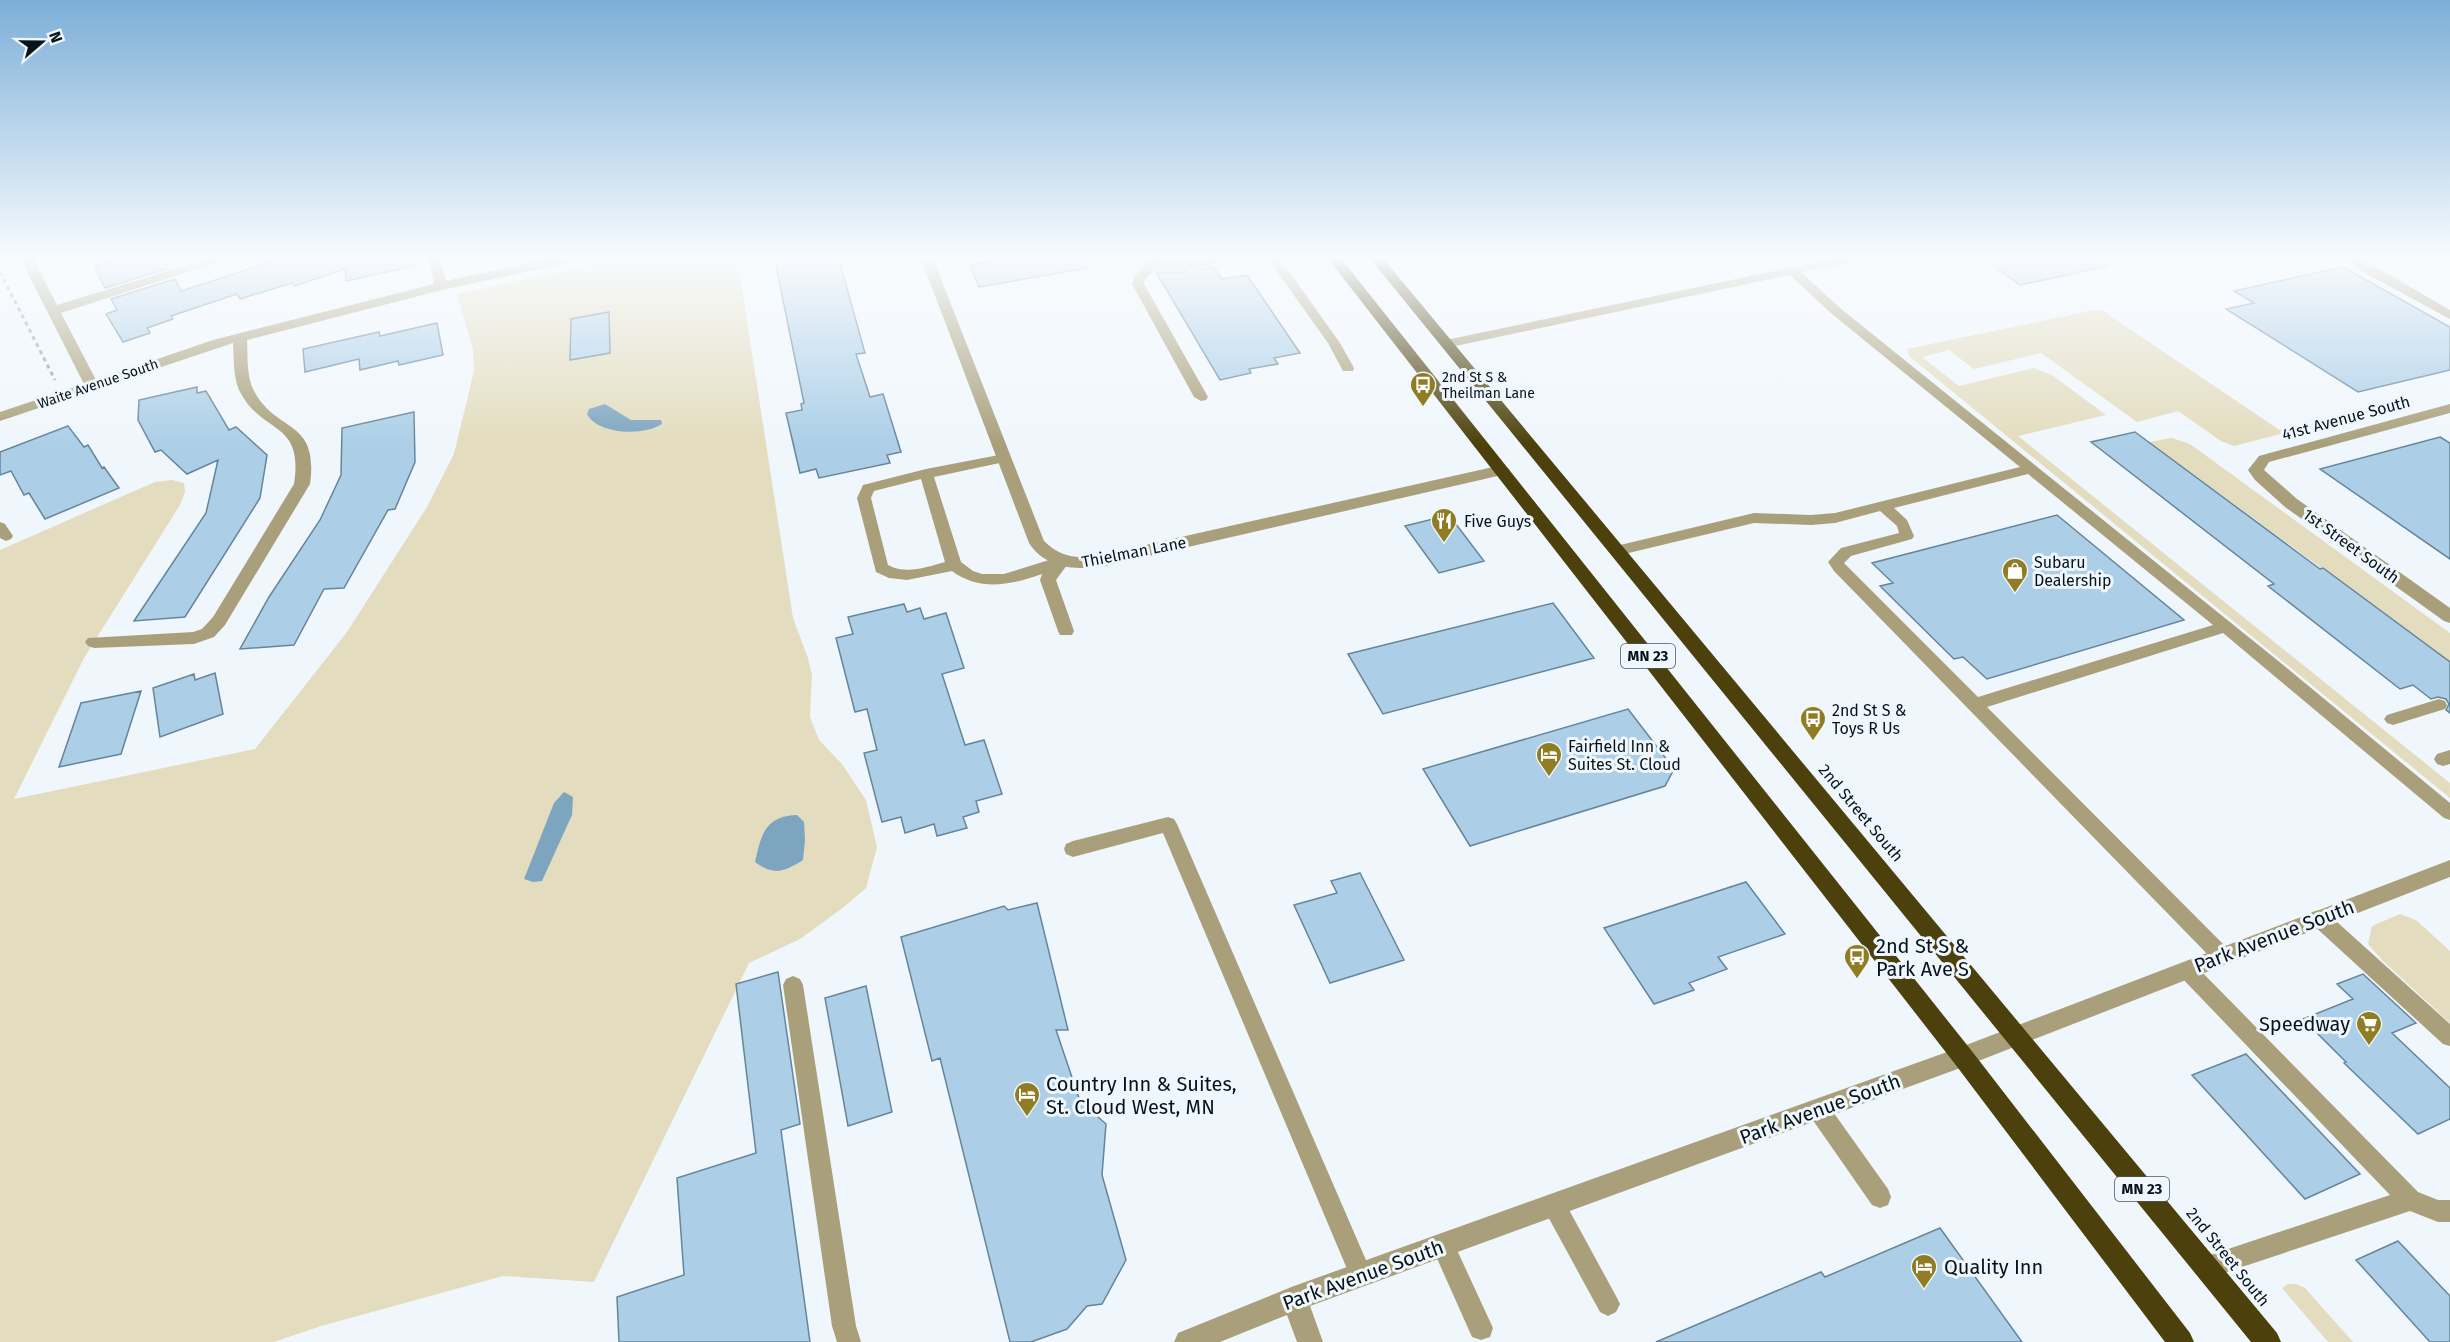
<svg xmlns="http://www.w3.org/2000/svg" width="2450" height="1342" font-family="'Fira Sans',sans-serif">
<rect width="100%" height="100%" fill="#f0f7fc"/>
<path fill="#e3dcbe" d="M635,256H737L793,618L808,658L812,675L810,717L819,740L842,764L866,800L877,847L866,888L844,907L800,939L749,963L594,1282L503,1276L321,1326L274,1342H0V550L155,482L172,480L184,483L185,492L180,505L84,658L14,799L255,749L347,632L427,507L454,454L474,371L473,350L457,294Z
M2094,310L2103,311L2284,433L2234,446L2221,441L2178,411L2137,422L2041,353L1974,369L1949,350L1922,357L1959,386L2034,368L2052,375L2106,415L2018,436L2450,783V798L1909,356L1907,349Z
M2172,438L2190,444L2450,633V662L2149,442Z
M2400,914L2416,920L2450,951V1023L2383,961L2368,944L2372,926Z
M2288,1284H2296L2305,1288L2353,1342H2328L2282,1288Z"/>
<path fill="#7ea5bf" d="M605,404L631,420H661L662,424C644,436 598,435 587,414L589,409Z
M564,792L573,797L572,815L542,881L533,882L524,879L554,803Z
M797,815L804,822L805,840L803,860C784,872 774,876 755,862C761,835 765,816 797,815Z"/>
<path fill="#accfe7" stroke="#65859b" stroke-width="1.5" d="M109,256H162L169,268L105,288L94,266L111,261Z
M290,256H413L414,266L346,281L345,269L294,286L292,283L240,299L237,294L171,316L173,319L147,328L150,333L123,342L106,314L117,310L111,299L175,279L181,291Z
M774,256H838L865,353L856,354L870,397L883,394L901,452L887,455L890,463L819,478L816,469L800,473L786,413L802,410L801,404L804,403Z
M1020,256H1087L1088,268L979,287L970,265Z
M1159,256H1190L1196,260L1194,263L1201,269L1210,267L1215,269L1222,279L1247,275L1300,353L1274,358L1278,364L1249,369L1251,373L1220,380L1156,272H1184L1192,265L1184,260H1160Z
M1979,256H2108L2109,266L2020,285Z
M2343,267L2450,327V370L2358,392L2226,309L2254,303L2234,291Z
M609,312L610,353L570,360L571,319Z
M437,323L443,355L399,365L398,361L360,370L359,359L305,372L303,349L379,332L380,336Z
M197,387V393L206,391L229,430L236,427L267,455L260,498L185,617L134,621L206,513L218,460L187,474L161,450L155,452L138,420L139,400Z
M414,412L415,462L395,509L388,510L344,588L324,589L294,645L240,649L269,597L320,520L341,475L342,428Z
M68,426L84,447L88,445L102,468L104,467L119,488L45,519L29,493L24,495L11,471L0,475V452Z
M2135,432L2320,569L2323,568L2450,662V713L2446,710L2449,704L2446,699L2438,697L2431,699L2413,685L2400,689L2268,586L2274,584L2091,442Z
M2440,437L2450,443V559L2320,469Z
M1449,515L1484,561L1439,573L1405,526Z
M2057,515L2184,620L1987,679L1963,657L1954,659L1880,586L1893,583L1872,563Z
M1553,603L1594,658L1383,714L1348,654Z
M904,604L907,612L920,608L924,619L946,613L964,668L942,674L965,745L984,740L1002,794L976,801L979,812L963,817L967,828L937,836L934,824L905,833L901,817L882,822L864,753L877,750L867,709L855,712L836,638L853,634L848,617Z
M215,673L223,714L160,737L153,688L194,674L195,680Z
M141,691L121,754L59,767L81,703Z
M1628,709L1674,769L1665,786L1470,846L1423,769Z
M1360,873L1404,960L1330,983L1294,905L1337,893L1331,881Z
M1746,882L1785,934L1718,957L1727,969L1689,983L1694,990L1654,1004L1604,928Z
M1037,903L1068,1030H1056L1080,1101L1106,1124L1102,1175L1126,1260L1102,1304L1087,1306L1067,1329L1031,1342H1010L940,1058L932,1061L901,937L1004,906L1008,910Z
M778,972L800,1124L781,1130L810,1342H619L617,1297L684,1275L677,1178L756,1153L736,984Z
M2363,974L2416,1023L2392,1033L2450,1088V1119L2418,1134L2344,1063L2346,1062L2303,1019L2353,999L2337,984Z
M866,986L892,1112L848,1126L825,998Z
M2246,1054L2360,1174L2305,1199L2192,1075Z
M1940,1228L2022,1342H1656L1821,1272L1825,1277Z
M2398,1241L2450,1296V1342H2430L2356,1260Z"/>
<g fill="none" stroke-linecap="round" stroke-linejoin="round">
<path stroke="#949da4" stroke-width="3" stroke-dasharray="4 4" stroke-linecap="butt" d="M0,272L55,380"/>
<path fill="#a9a07b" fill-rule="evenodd" d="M1144,256H1156L1159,262H1184L1190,266L1184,270H1154L1144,281V284L1208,397L1206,400L1201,401L1194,397L1132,284L1134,277L1147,263Z
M1219,256H1245L1202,267L1196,263L1198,261Z
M1266,256H1278L1340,343L1354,368L1353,371H1343L1328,343Z
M1845,256H1870L1864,260L1801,272L1840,308L2282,664L2450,803V820L2444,818L2223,633L1987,707L2229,950L2232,956L2229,962L2222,965L2215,962L1834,571L1828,562L1841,548L1899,533L1897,526L1880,511L1835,523L1811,525L1754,523L1616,556L1608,551L1616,546L1754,513L1811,515L1835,513L2020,467L1832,314L1790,275L1446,348L1440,344L1446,340ZM2028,474L2213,625L1978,697L1844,563L1851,556L1912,539L1914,536L1907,520L1894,508Z
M2343,256H2357L2450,310V319L2363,272Z
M1004,454L1011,458L1009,461L934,477L961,562L973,571L982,574H1004L1062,556L1067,557L1070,561L1056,580L1074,631L1072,635H1060L1058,631L1040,580L1042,574C1011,585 980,592 952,571L907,580L889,578L876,572L857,498L863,485L926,469ZM921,479L945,562C927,567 906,575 888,565L871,498L874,491Z
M0,522L5,524L13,536L11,539L6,541L0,538Z
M2439,699L2445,701L2447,705L2445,709L2393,725L2387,723L2384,719L2387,715Z
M2450,750V764L2443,766L2437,764L2434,759L2437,754Z
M1168,817L1174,819L1177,824L1369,1267L1373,1275L1369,1283L1361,1287L1353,1283L1163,833L1073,857L1066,854L1064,849L1066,844L1073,841Z
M2319,910L2326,912L2450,1024V1046L2443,1044L2312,924L2309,918L2312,912Z
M2187,961L2194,964L2418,1192L2438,1200H2450V1222H2438L2410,1211L2206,1279L2198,1275L2194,1267L2198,1259L2390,1195L2180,976L2177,970L2180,964Z
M793,976L800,979L803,985L856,1326L861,1342H837L832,1326L783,985L786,979Z
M1818,1099L1826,1102L1888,1189L1891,1197L1888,1205L1880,1208L1872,1205L1810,1116L1807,1109L1810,1102Z
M1554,1194L1562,1197L1616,1296L1620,1304L1616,1312L1608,1316L1600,1312L1546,1213L1543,1205L1546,1197Z
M1443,1233L1451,1237L1493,1328L1490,1337L1481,1340L1472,1337L1431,1245L1435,1237Z"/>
<path fill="#a9a07b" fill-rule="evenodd" d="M19,256H32L57,305L217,256H237L61,313L96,380L213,340L434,284L428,256H440L446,281L561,256H586L580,260L442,290L247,340C248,356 246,376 254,391C277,434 319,418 310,484L225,625L214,637L194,644L94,648L88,646L85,642L88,638L193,632L202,629L213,617L294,484C304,419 262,436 239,390C233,376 234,358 233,343L0,421V412L84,384Z
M920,256H932L1044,541C1061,558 1078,559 1101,555L1502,465L1510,470L1502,475L1101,567C1074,570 1045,568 1029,543Z
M2450,404V413L2269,462L2264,470L2297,499L2450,608V623L2444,621L2285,507L2255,480L2248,470L2259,456Z
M2450,860V877L1963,1067L1310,1306L1323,1342H1297L1287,1315L1220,1342H1174L1178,1333L1294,1286L1961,1047Z"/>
<path fill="#4c410c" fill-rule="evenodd" d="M1326,256H1339L1971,1050L2190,1333L2194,1342H2165L1955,1064Z
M1368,256H1381L2277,1333L2281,1342H2251Z"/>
</g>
<linearGradient id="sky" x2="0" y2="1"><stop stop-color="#7daed8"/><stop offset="0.58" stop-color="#f8fbfe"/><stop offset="1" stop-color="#f8fbfe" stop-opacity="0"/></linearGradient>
<rect width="2450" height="444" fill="url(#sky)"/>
<defs>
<symbol id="bus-pin" viewBox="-11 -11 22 30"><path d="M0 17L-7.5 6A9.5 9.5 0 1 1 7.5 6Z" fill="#907d23" stroke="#f0f7fc"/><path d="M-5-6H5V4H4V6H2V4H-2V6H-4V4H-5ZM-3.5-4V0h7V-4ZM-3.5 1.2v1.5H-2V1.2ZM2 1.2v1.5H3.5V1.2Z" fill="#fff"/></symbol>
<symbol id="restaurant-pin" viewBox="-11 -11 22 30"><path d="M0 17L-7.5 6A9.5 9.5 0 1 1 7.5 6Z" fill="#907d23" stroke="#f0f7fc"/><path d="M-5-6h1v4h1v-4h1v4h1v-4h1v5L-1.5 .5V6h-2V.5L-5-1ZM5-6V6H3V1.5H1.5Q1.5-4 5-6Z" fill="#fff"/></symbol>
<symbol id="shop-pin" viewBox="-11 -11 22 30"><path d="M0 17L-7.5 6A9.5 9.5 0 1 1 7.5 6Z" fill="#907d23" stroke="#f0f7fc"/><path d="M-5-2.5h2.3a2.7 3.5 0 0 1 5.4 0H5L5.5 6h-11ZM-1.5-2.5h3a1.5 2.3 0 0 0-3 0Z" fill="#fff"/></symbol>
<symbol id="hotel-pin" viewBox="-11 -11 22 30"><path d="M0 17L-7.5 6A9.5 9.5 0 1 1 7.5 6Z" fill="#907d23" stroke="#f0f7fc"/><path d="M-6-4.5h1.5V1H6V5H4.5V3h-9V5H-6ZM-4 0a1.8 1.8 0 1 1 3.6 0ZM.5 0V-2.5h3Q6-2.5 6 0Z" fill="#fff"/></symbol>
<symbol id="supermarket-pin" viewBox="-11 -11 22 30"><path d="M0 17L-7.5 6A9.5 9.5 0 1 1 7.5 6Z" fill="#907d23" stroke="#f0f7fc"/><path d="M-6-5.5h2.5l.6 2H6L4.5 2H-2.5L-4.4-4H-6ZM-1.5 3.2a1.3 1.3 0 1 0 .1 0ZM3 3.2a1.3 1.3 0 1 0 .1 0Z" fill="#fff"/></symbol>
</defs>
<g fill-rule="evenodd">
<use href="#bus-pin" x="1408" y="370" width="30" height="40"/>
<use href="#restaurant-pin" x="1429" y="506" width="30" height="40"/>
<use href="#shop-pin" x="2000" y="556" width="30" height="40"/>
<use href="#bus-pin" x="1798" y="704" width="30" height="40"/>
<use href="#hotel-pin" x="1534" y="740" width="30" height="40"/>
<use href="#bus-pin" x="1842" y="942" width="30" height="40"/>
<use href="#supermarket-pin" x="2354" y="1009" width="30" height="40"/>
<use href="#hotel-pin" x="1012" y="1080" width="30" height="40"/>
<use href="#hotel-pin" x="1909" y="1252" width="30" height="40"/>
</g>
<g text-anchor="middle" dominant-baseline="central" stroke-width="6" stroke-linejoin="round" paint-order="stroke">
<g font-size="14" fill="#06131b" stroke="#f0f7fc" text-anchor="start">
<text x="1442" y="377">2nd St S &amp;<tspan x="1442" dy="16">Theilman Lane</tspan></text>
</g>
<g font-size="14" fill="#06131b" stroke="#f0f7fc">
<text transform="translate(98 384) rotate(-19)">Waite Avenue South</text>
</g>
<g fill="#f0f7fc" stroke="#4c575e" stroke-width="1.5">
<rect x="1621" y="644" width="54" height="24" rx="4.5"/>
<rect x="2115" y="1177" width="54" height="24" rx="4.5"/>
</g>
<g font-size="15" font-weight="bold" fill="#06131b">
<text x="1648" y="656">MN 23</text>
<text x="2142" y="1189">MN 23</text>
</g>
<g font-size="16" fill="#06131b" stroke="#f0f7fc">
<text transform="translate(2346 418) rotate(-15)">41st Avenue South</text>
<text transform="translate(2351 546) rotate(36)">1st Street South</text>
<text transform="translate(1134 552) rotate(-11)">Thielman Lane</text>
<text transform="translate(1861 813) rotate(50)">2nd Street South</text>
<text transform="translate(2228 1257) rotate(51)">2nd Street South</text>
</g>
<g font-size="16" fill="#06131b" stroke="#f0f7fc" text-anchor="start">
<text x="1464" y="521">Five Guys</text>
<text x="2034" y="562">Subaru<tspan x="2034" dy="18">Dealership</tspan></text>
<text x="1832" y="710">2nd St S &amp;<tspan x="1832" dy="18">Toys R Us</tspan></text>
<text x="1568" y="746">Fairfield Inn &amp;<tspan x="1568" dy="18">Suites St. Cloud</tspan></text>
</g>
<g font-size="20" fill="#06131b" stroke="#f0f7fc">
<text transform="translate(2274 936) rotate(-21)">Park Avenue South</text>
<text transform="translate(1820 1109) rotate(-20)">Park Avenue South</text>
<text transform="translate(1363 1275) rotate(-20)">Park Avenue South</text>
</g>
<g font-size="20" fill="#06131b" stroke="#f0f7fc" text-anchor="start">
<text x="1876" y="946">2nd St S &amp;<tspan x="1876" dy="23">Park Ave S</tspan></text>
<text x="2350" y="1024" text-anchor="end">Speedway</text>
<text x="1046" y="1084">Country Inn &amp; Suites,<tspan x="1046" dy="23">St. Cloud West, MN</tspan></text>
<text x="1944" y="1267">Quality Inn</text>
</g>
</g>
<g transform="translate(42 42) rotate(70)" stroke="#f0f7fc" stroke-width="4.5" paint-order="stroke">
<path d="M0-4.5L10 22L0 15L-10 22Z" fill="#06131b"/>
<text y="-9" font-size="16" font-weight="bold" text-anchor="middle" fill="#06131b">N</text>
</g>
</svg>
